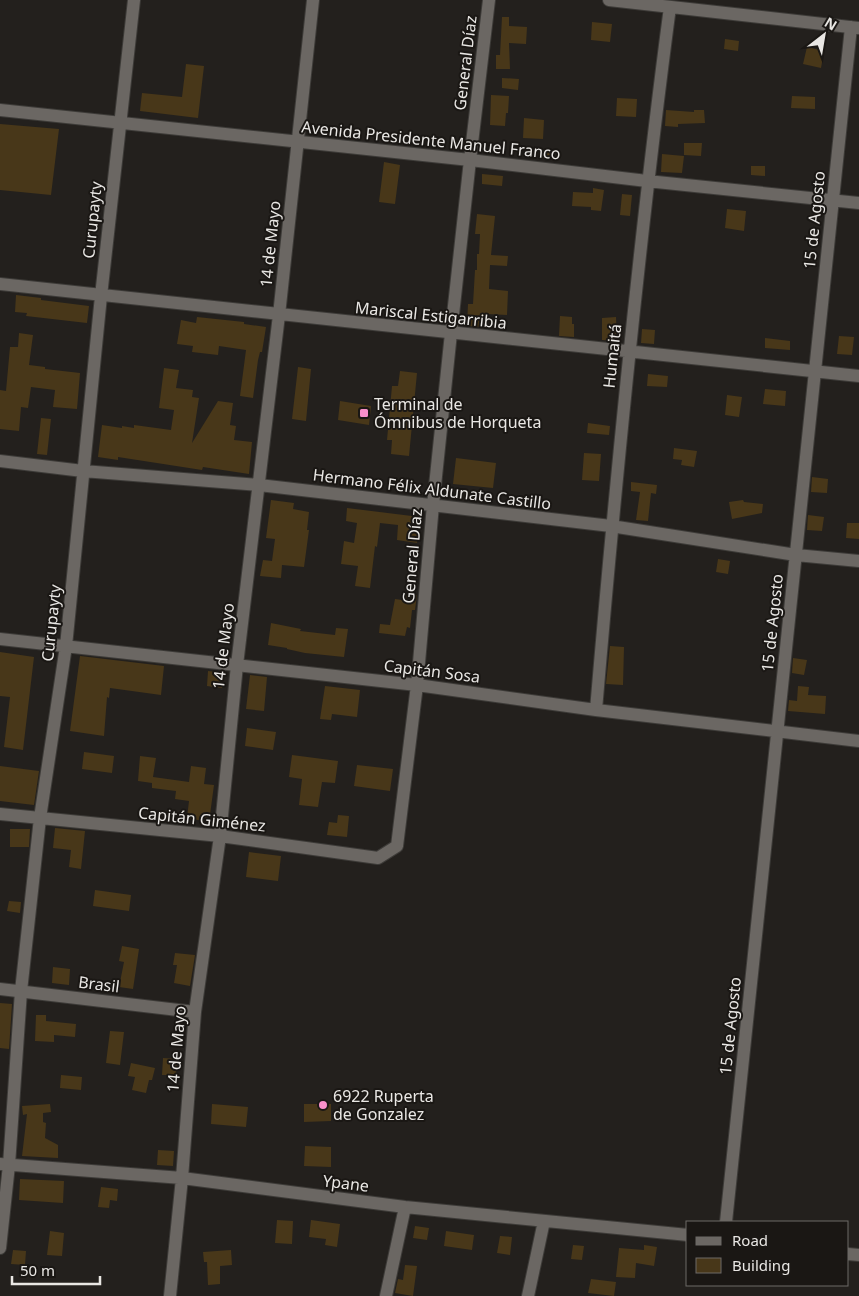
<svg xmlns="http://www.w3.org/2000/svg" width="859" height="1296" font-family="'Noto Sans',sans-serif">
<rect width="100%" height="100%" fill="#23201d"/>
<path fill="#483719" d="M502,17H509V26L527,27L526,44L509,43L510,69H496V55H500Z
M592,22L612,24L610,42L591,40Z
M725,39L739,41L738,51L724,49Z
M807,47L824,51L821,68L803,64Z
M186,64L204,66L198,118L140,111L142,93L182,97Z
M502,78L519,79L518,90L502,88Z
M491,95L509,96L508,113H506L505,126L490,125Z
M792,96L815,97V109L791,108Z
M617,98L637,99L636,117L616,116Z
M666,110L694,112V110H704L705,123L678,124V127L665,126Z
M524,118L544,120L543,139L523,138Z
M0,124L59,129L51,195L0,190Z
M684,143H702L701,156L684,155Z
M539,150H555V159H539Z
M662,154L684,156L682,173L661,172Z
M384,162L400,165L395,204L379,202Z
M751,166H765V176L751,175Z
M482,174L503,176L502,186L482,184Z
M593,188L604,190L601,211L591,210V207L572,206L573,192L593,193Z
M622,194L632,195L630,216L620,215Z
M727,209L746,211L744,231L725,228Z
M477,214L495,216L491,255L508,256L507,266L490,265L489,289L508,291L507,315L487,314L486,327L467,326L468,304H473L475,270H477V254H479L480,234H475Z
M16,295L41,298V300L89,306L87,323L26,316L27,313L15,312Z
M560,316L572,317V324H574V337L559,336Z
M197,317L244,322V324L266,327L262,352H260L258,360L253,398L240,396L246,350L219,346L218,355L192,352L193,346L177,344L181,320L196,323Z
M616,317L617,341L602,340V318Z
M642,329L655,330L654,344L641,343Z
M19,333L33,335L29,365L45,367V369L80,373L77,409L53,407L55,390L31,387L28,408L21,407L19,431L0,429V390L6,391L10,347H18Z
M839,336L854,337L852,355L837,354Z
M765,338L790,341V350L765,348Z
M298,367L311,369L306,421L292,419Z
M164,368L179,370L176,388L193,390L192,397L199,398L192,443L218,401L233,403L230,425L236,426L234,440L252,442L249,474L203,467L202,470L118,457V460L98,457L102,425L122,428V426L134,428V425L171,430L174,410L159,408Z
M400,371L417,373L409,456L391,454L392,440H387L392,386H398Z
M648,374L668,376L667,387L647,386Z
M765,389L786,391L785,406L763,404Z
M727,395L742,397L739,417L725,415Z
M340,401L371,406L369,425L338,420Z
M41,418L51,419L47,455L37,454Z
M588,423L610,426L609,435L587,433Z
M674,448L697,451L694,467L681,465L682,460L673,459Z
M584,453L601,454L599,481L582,480Z
M456,458L496,463L493,488L453,484Z
M812,477L828,479L827,493L811,492Z
M631,482L657,485L656,494L651,493L648,521L636,520L640,492L631,491Z
M271,500L294,503L293,509L309,512L307,530H309L304,567L282,565L281,578L260,576L263,560L272,561L275,539L266,538Z
M743,500L744,502L763,504L762,513L732,519L729,502Z
M347,508L420,517L417,543L397,540L398,525L380,523L377,547L375,546L370,588L355,586L358,566L341,564L344,541L354,543L357,523L346,521Z
M808,515L824,517L822,531L807,530Z
M847,523H859V539L846,538Z
M718,559L730,561L728,574L716,572Z
M402,593L417,595L415,610H412L410,628L407,627L405,636L379,633L380,624L390,625L395,599L402,600Z
M271,623L301,629L300,631L335,635L336,628L348,629L344,657L305,653L287,649V648L268,645Z
M610,646L624,647L623,685L606,684Z
M0,652L34,657L23,750L4,747L10,697L0,696Z
M80,656L164,666L161,695L110,688L109,698L107,697L104,736L70,731Z
M793,658L807,660L804,675L792,673Z
M208,671L224,673L222,688L207,686Z
M250,675L267,677L264,711L246,709Z
M325,686L360,690L357,717L332,714L331,720L320,719Z
M798,686L809,687L808,695L826,696L825,714L788,711L789,700L797,701Z
M247,728L276,732L273,750L245,746Z
M84,752L114,756L112,773L82,769Z
M292,755L338,761L335,783L322,782L318,807L299,805L302,779L289,777Z
M140,756L156,758L153,777L189,782L191,766L206,768L204,784L214,785L209,822L187,818L189,801L175,799L176,791L152,788V783L138,781Z
M357,765L393,769L390,791L354,786Z
M0,766L39,771L34,805L0,801Z
M338,815L349,816L347,837L327,835L329,822L337,823Z
M55,828L85,831L81,869L69,867L71,850L53,848Z
M10,829H30L29,847H10Z
M249,852L281,856L278,881L246,877Z
M95,890L131,895L129,911L93,906Z
M9,901L21,902L20,913L7,911Z
M122,946L139,949L133,989L119,987L124,962L119,961Z
M175,953L195,955L190,986L174,983L177,965H173Z
M53,967L70,969L69,985L52,983Z
M0,1003L12,1004L9,1049L0,1048Z
M36,1015H46V1021L76,1024L75,1037L54,1035V1042L35,1041Z
M110,1031L124,1032L120,1065L106,1063Z
M163,1058L177,1059L176,1075H162Z
M131,1063L155,1068L152,1080H149L146,1093L132,1090L135,1077L128,1076Z
M61,1075L82,1077L81,1090L60,1088Z
M50,1104L51,1112L43,1113V1122L46,1123L45,1138L58,1145V1158L22,1156L27,1114L23,1115L22,1106Z
M212,1104L248,1107L246,1127L211,1124Z
M304,1104H331V1121L304,1122Z
M305,1146L331,1147V1167L304,1166Z
M158,1150L174,1151L173,1166L157,1165Z
M20,1179L64,1181L63,1203L19,1200Z
M101,1187L118,1189L117,1201L110,1200L109,1208L98,1207Z
M277,1220L293,1221L292,1244L275,1243Z
M311,1220L340,1224L337,1247L325,1245L326,1239L309,1237Z
M415,1226L429,1228L427,1240L413,1238Z
M50,1231L64,1233L62,1256L47,1255Z
M446,1231L474,1235L472,1250L444,1246Z
M500,1236L512,1237L510,1255L497,1253Z
M573,1245L584,1246L582,1260L571,1259Z
M644,1245L657,1247L654,1266L636,1263L635,1278L616,1277L619,1248L644,1250Z
M13,1250L26,1251L25,1265L11,1264Z
M231,1250L232,1265L220,1266V1284L208,1285L207,1262H204L203,1252Z
M405,1265L417,1266L413,1296L395,1293L398,1279L403,1280Z
M591,1279L616,1282L614,1296L588,1293Z"/>
<g fill="none" stroke-linecap="round" stroke-linejoin="round">
<defs>
<path id="minor" d="M609,0L859,28
M0,110L470,160L647,181L859,203
M0,284L859,376
M0,461L83,471L259,485L611,526L796,555L859,561
M0,639L417,685L596,710L859,741
M596,710C616,475 639,241 670,7
M0,814L220,836L378,858L397,846L417,685L433,505L451,333L470,160L489,0
M0,989L195,1012
M0,1164L182,1178L405,1207L688,1235
M726,1222L851,27
M0,1248L9,1165L21,991L40,818L66,646L101,296L134,0
M848,1254L859,1255
M170,1296L182,1178L195,1012L220,836L237,665L279,315L313,0
M386,1296L405,1207
M528,1296L544,1221"/>
</defs>
<use href="#minor" stroke="#3d3b38" stroke-width="14"/>
<use href="#minor" stroke="#6b6763" stroke-width="12"/>
</g>
<g fill="#f990ca" stroke="#1a1714" stroke-width="2">
<rect x="359" y="408" width="10" height="10" rx="2.5"/>
<circle cx="323" cy="1105" r="5"/>
</g>
<g text-anchor="middle" dominant-baseline="central" stroke-width="4" stroke-linejoin="round" paint-order="stroke">
<g font-size="16" fill="#e9e7e4" stroke="#1a1714">
<text transform="translate(465 63) rotate(-83)">General Díaz</text>
<text transform="translate(431 140) rotate(6)">Avenida Presidente Manuel Franco</text>
<text transform="translate(92 220) rotate(-84)">Curupayty</text>
<text transform="translate(814 220) rotate(-84)">15 de Agosto</text>
<text transform="translate(270 244) rotate(-84)">14 de Mayo</text>
<text transform="translate(431 315) rotate(6)">Mariscal Estigarribia</text>
<text transform="translate(612 356) rotate(-84)">Humaitá</text>
<text transform="translate(432 489) rotate(7)">Hermano Félix Aldunate Castillo</text>
<text transform="translate(412 556) rotate(-85)">General Díaz</text>
<text transform="translate(51 623) rotate(-84)">Curupayty</text>
<text transform="translate(772 623) rotate(-84)">15 de Agosto</text>
<text transform="translate(223 646) rotate(-83)">14 de Mayo</text>
<text transform="translate(432 671) rotate(7)">Capitán Sosa</text>
<text transform="translate(202 819) rotate(6)">Capitán Giménez</text>
<text transform="translate(99 984) rotate(7)">Brasil</text>
<text transform="translate(730 1026) rotate(-84)">15 de Agosto</text>
<text transform="translate(176 1049) rotate(-85)">14 de Mayo</text>
<text transform="translate(346 1183) rotate(7)">Ypane</text>
</g>
<g font-size="16" fill="#e9e7e4" stroke="#1a1714" text-anchor="start">
<text x="374" y="404">Terminal de<tspan x="374" dy="18">Ómnibus de Horqueta</tspan></text>
<text x="333" y="1096">6922 Ruperta<tspan x="333" dy="18">de Gonzalez</tspan></text>
</g>
</g>
<rect x="686" y="1221" width="162" height="65" fill="#1a1714" stroke="#6d6a67"/>
<rect x="696" y="1237" width="25" height="8" fill="#6b6763" stroke="#6d6a67"/>
<text x="732" y="1246" font-size="15" fill="#e9e7e4">Road</text>
<rect x="696" y="1258" width="25" height="15" fill="#483719" stroke="#6d6a67"/>
<text x="732" y="1271" font-size="15" fill="#e9e7e4">Building</text>
<g transform="translate(824 35) rotate(31)" stroke="#1a1714" stroke-width="4" paint-order="stroke">
<path d="M0-4L9 19L0 12L-9 19Z" fill="#e9e7e4"/>
<text y="-8" font-size="14" font-weight="bold" text-anchor="middle" fill="#e9e7e4">N</text>
</g>
<path d="M12 1276v8h88v-8" fill="none" stroke="#e9e7e4" stroke-width="2.5"/>
<text x="20" y="1276" font-size="15" fill="#e9e7e4" stroke="#1a1714" stroke-width="4" paint-order="stroke">50 m</text>
</svg>
